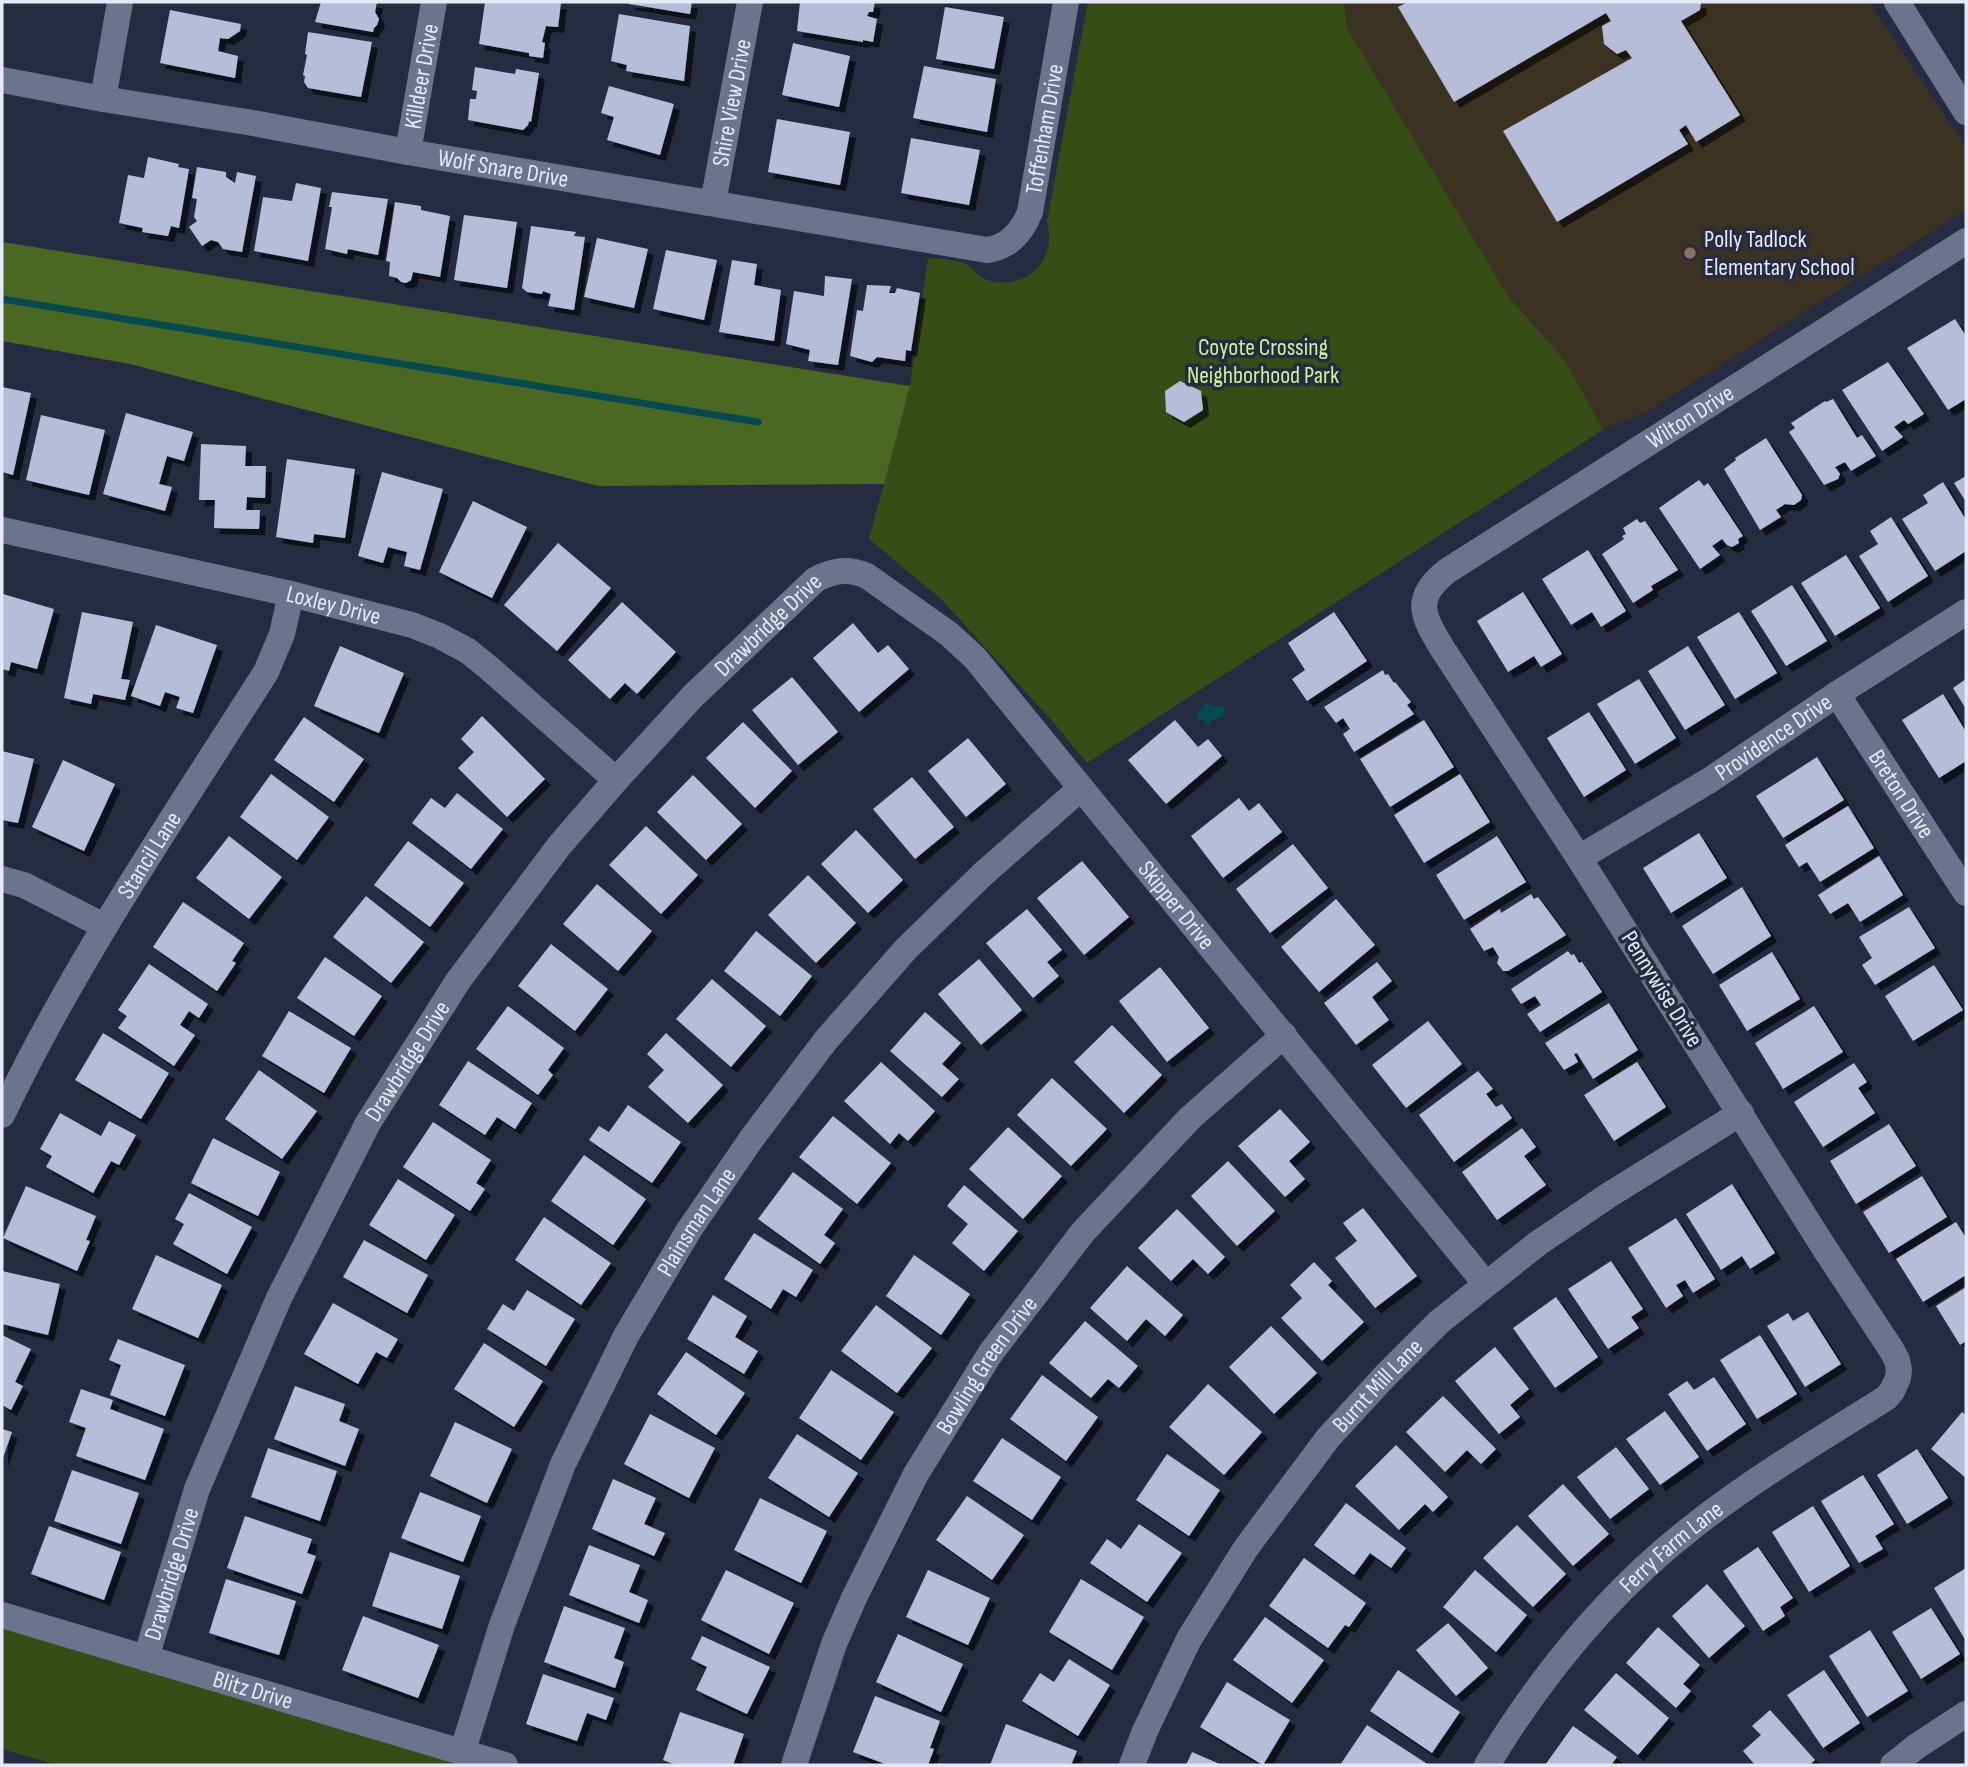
<svg xmlns="http://www.w3.org/2000/svg" width="1968" height="1767" font-family="'Sofia Sans Condensed',sans-serif">
<defs>
<filter id="shadow"><feDropShadow dx="6" dy="6" stdDeviation="0" flood-color="#0009"/></filter>
</defs>
<rect width="100%" height="100%" fill="#252b40"/>
<path fill="#3c3222" d="M1344,2H1869L1966,148V210L1648,411L1603,430L1566,362L1508,296L1347,28Z"/>
<path fill="#374d16" d="M1088,2H1344L1347,28L1508,296L1566,362L1603,430L1087,763L1053,722L942,600L869,539L910,386L928,258C937,259 959,260 966,264C974,269 977,277 988,280C1013,289 1042,274 1048,248C1050,239 1049,231 1047,221Z
M2,1627L462,1765H57L2,1749Z"/>
<path fill="#4b6822" d="M2,242L910,386L884,484L598,486L130,364L2,341Z"/>
<path fill="#054a4e" d="M1207,702L1212,706H1223L1226,712L1222,717L1213,719L1209,725L1207,726L1203,720H1198L1196,715Z"/>
<g fill="none" stroke-linecap="round" stroke-linejoin="round">
<path stroke="#054a4e" stroke-width="7" d="M2,299L758,422"/>
</g>
<path fill="#b5bdd8" filter="url(#shadow)" d="M321,2H377L375,12L379,19L377,25L374,28L373,32L315,22Z
M485,2L561,3L558,27L546,26L542,42L545,43L543,58L529,56V53L479,44Z
M627,2H692L690,14L629,4Z
M800,2H875L873,12H869L867,16L877,19L873,42L863,40V42L797,31Z
M1408,2H1701L1700,10L1681,21L1740,115L1696,142L1686,125L1679,130L1688,144L1557,222L1503,131L1632,58L1626,50L1617,54L1604,44L1602,26L1611,21L1606,13L1454,102L1398,7Z
M945,7L1004,17L994,69L936,59Z
M170,10L241,24L240,31L228,39L220,38L218,51L238,56L235,78L160,63Z
M619,14L690,26L684,81L626,71L627,65L611,61Z
M308,32L372,42L361,97L308,88L304,82L305,76L303,75L307,55L305,54Z
M793,43L850,56L839,107L782,95Z
M924,66L996,79L987,132L913,118Z
M475,67L515,74L516,69L539,73L531,122L529,121L528,125L523,130L468,120L470,99H476L477,91L472,90Z
M609,86L674,104L660,155L607,140L614,117L601,113Z
M777,119L850,132L840,185L768,172Z
M911,138L980,150L969,205L901,193Z
M148,157L179,164L178,167L189,169L179,228L171,226L168,236L142,232L143,228L119,223L128,175L144,178Z
M197,167L226,172V177L235,183L237,172L256,176L242,252L223,249L218,242L211,240L202,246L189,227L197,221L194,217L197,199L192,198Z
M296,183L321,188L308,261L254,251L263,197L292,201Z
M332,192L388,199L378,255L348,249L347,254L325,249L332,207H329Z
M395,202L421,206V210L450,216L440,277L413,272L411,280L406,283L401,282L397,278L389,276L390,262L386,261Z
M464,215L517,222L507,288L454,280Z
M531,226L576,232L574,236L585,237L574,310L548,306L551,294L543,291L542,294L527,292L522,288Z
M597,238L648,249L634,308L584,297Z
M666,250L717,260L704,320L653,309Z
M732,260L757,264L754,285L781,290L774,341L719,332Z
M825,276L852,279L838,365L808,361L810,350L786,344L794,291L824,296Z
M867,285L891,286L889,293H895L897,288L920,293L911,351L906,350L905,361L877,357L872,362L850,356L857,310L863,311Z
M1955,319L1966,336V399L1948,410L1907,348Z
M1888,362L1924,414L1908,424L1904,420L1894,427L1903,437L1882,451L1842,390Z
M1180,381L1201,391L1203,410L1184,422L1166,412L1165,391Z
M2,387L31,393L13,475L2,472Z
M1833,399L1857,438L1862,435L1876,456L1851,471L1845,462L1835,467L1840,474L1838,479L1824,485L1789,432L1795,428L1791,423L1825,401L1826,402Z
M126,413L193,432L184,461L167,456L159,484L172,487L165,511L103,494Z
M41,415L105,430L89,495L26,480Z
M1766,438L1802,495L1801,500L1794,505L1785,504L1776,510L1781,517L1760,530L1724,469L1736,460L1735,458Z
M201,444L246,446L245,466H266L265,498L247,497L246,510H260L259,529L214,528L215,500H199Z
M287,459L355,469L345,538L314,534L313,543L276,537Z
M382,472L443,489L420,570L404,566L407,552L388,547L383,563L358,556Z
M1966,476V502L1954,483Z
M1699,480L1704,486L1708,483L1743,536L1738,539L1739,543L1732,547L1727,545L1722,539L1712,546L1720,555L1700,569L1659,508Z
M1943,482L1966,520V551L1935,571L1902,519L1928,503L1923,495Z
M473,501L527,527L492,598L439,572Z
M1891,517L1928,576L1888,602L1859,556L1878,544L1870,531Z
M1637,519L1640,523L1645,521L1678,570L1651,586L1653,590L1633,603L1602,554L1624,539L1622,536L1626,534L1623,528Z
M558,543L611,588L557,651L504,605Z
M1588,550L1626,611L1601,627L1592,612L1571,625L1542,579Z
M1846,555L1880,608L1835,636L1801,583Z
M1792,585L1827,641L1786,666L1751,611Z
M1523,592L1562,654L1541,667L1534,656L1508,672L1477,621Z
M3,594L54,609L37,669L11,662L9,671L2,669Z
M622,602L676,652L637,694L625,683L610,699L568,660Z
M82,612L133,622L121,679L130,680L125,700L93,694L91,704L64,698Z
M1334,612L1367,661L1307,701L1292,679L1305,670L1288,643Z
M1739,612L1777,673L1735,699L1697,637Z
M853,623L878,653L888,645L909,669L859,712L813,658Z
M156,625L217,645L193,713L176,708L180,697L165,692L160,706L131,696Z
M340,646L404,673L379,733L314,706Z
M1688,646L1725,705L1685,730L1648,671Z
M1383,670L1385,675L1388,674L1394,683L1395,682L1411,702L1407,705L1414,714L1354,752L1343,734L1350,729L1343,718L1336,723L1324,707Z
M792,677L838,732L798,765L752,710Z
M1639,679L1676,738L1635,764L1597,704Z
M1966,679V709L1953,688Z
M1943,694L1966,732V761L1939,778L1902,720Z
M1589,712L1626,770L1584,797L1547,738Z
M482,716L545,779L507,817L458,768L474,752L461,739Z
M304,717L364,759L334,802L274,760Z
M1175,720L1198,747L1208,739L1222,756L1166,804L1128,760Z
M1424,720L1454,767L1390,807L1360,759Z
M743,722L792,771L755,808L706,758Z
M968,738L1006,784L966,817L928,771Z
M2,751L34,759L18,823L2,820Z
M1817,757L1844,800L1783,838L1756,796Z
M63,760L115,784L84,851L32,827Z
M271,774L329,817L297,860L240,817Z
M1460,774L1490,822L1424,863L1394,815Z
M693,775L742,824L706,860L657,812Z
M912,777L954,827L915,859L873,809Z
M457,793L503,829L471,869L412,823L431,798L445,808Z
M1239,798L1249,811L1259,803L1282,832L1223,878L1191,836Z
M1848,806L1874,848L1820,882L1807,862L1799,867L1785,845Z
M646,826L698,875L661,914L609,865Z
M856,830L903,880L868,913L821,864Z
M1699,833L1727,878L1671,913L1643,868Z
M229,836L282,877L249,919L196,878Z
M1497,836L1526,882L1464,920L1436,875Z
M408,841L464,883L430,927L374,885Z
M1293,844L1328,888L1270,933L1236,889Z
M1879,856L1903,895L1860,922L1848,903L1830,914L1818,895Z
M1082,861L1129,917L1084,955L1037,898Z
M808,875L856,923L816,963L768,915Z
M597,884L652,931L618,971L563,924Z
M1742,887L1771,936L1713,974L1682,926Z
M1531,894L1534,899L1538,897L1566,935L1508,971H1503L1497,963L1499,957L1493,947L1484,951L1470,929L1500,909L1501,913Z
M366,896L424,942L391,983L333,937Z
M1336,899L1375,945L1319,992L1281,947Z
M183,902L244,943L232,961L236,963L217,991L153,947Z
M1909,907L1935,948L1875,985L1862,965L1872,958L1859,937Z
M1027,909L1062,950L1047,962L1059,976L1033,998L986,943Z
M756,931L812,976L780,1016L724,971Z
M551,944L608,989L575,1031L518,986Z
M1568,951L1571,955L1574,954L1579,963L1582,962L1602,992L1540,1032L1527,1014L1541,1005L1535,996L1521,1004L1511,989Z
M1772,952L1800,999L1747,1031L1719,985Z
M325,957L382,996L354,1036L297,998Z
M979,959L1022,1010L981,1045L938,994Z
M1377,962L1392,981L1372,997L1389,1020L1356,1045L1324,1003Z
M149,964L208,1004L199,1018L189,1011L180,1025L195,1035L174,1066L118,1028L127,1016L118,1010Z
M1934,965L1963,1010L1913,1041L1885,996Z
M1160,967L1209,1028L1167,1062L1119,1001Z
M712,979L766,1026L731,1067L676,1019Z
M1609,1003L1638,1050L1593,1079L1577,1053L1574,1054L1578,1062L1564,1070L1545,1043Z
M508,1006L564,1048L548,1070L553,1075L538,1095L476,1049Z
M1814,1006L1843,1052L1783,1089L1755,1043Z
M289,1011L351,1048L324,1093L262,1056Z
M925,1012L961,1043L942,1064L959,1079L942,1097L890,1051Z
M1428,1021L1462,1064L1406,1108L1372,1065Z
M1112,1025L1162,1075L1124,1113L1074,1062Z
M103,1033L169,1073L141,1119L75,1080Z
M666,1033L723,1085L688,1123L648,1087L664,1070L647,1054Z
M468,1061L532,1103L515,1129L497,1117L485,1135L439,1105Z
M881,1062L935,1111L908,1141L899,1133L890,1144L844,1101Z
M1637,1062L1666,1107L1614,1141L1584,1095Z
M1854,1063L1867,1082L1858,1088L1875,1113L1823,1147L1794,1102Z
M259,1070L317,1111L282,1159L225,1119Z
M1478,1071L1493,1089L1486,1094L1496,1107L1502,1104L1512,1118L1454,1162L1419,1115Z
M1052,1078L1107,1129L1071,1166L1017,1115Z
M628,1105L681,1142L652,1183L589,1140L599,1126L609,1132Z
M1280,1109L1310,1142L1289,1161L1305,1179L1285,1197L1238,1146Z
M60,1113L101,1136L109,1121L136,1135L119,1165L111,1161L93,1193L46,1167L52,1156L40,1149Z
M833,1116L891,1163L857,1204L799,1157Z
M433,1122L491,1160L476,1183L485,1189L470,1211L403,1167Z
M1889,1124L1916,1166L1856,1204L1830,1161Z
M1008,1127L1062,1176L1023,1219L969,1169Z
M1522,1128L1536,1147L1524,1156L1546,1185L1497,1220L1462,1172Z
M213,1138L280,1172L258,1216L191,1183Z
M584,1155L646,1199L613,1245L551,1201Z
M1228,1161L1275,1211L1237,1246L1191,1196Z
M793,1172L843,1209L824,1235L835,1243L820,1264L758,1219Z
M1922,1176L1947,1217L1889,1253L1863,1212Z
M398,1179L455,1215L426,1260L369,1225Z
M1732,1184L1775,1253L1750,1269L1742,1256L1721,1270L1686,1214Z
M964,1185L1018,1231L984,1271L952,1243L968,1224L947,1206Z
M26,1186L96,1216L86,1240L90,1241L77,1271L3,1238Z
M189,1193L252,1227L227,1274L173,1244L184,1224L175,1219Z
M1363,1208L1417,1276L1375,1308L1335,1258L1357,1241L1343,1223Z
M1177,1209L1225,1257L1208,1274L1193,1259L1171,1281L1138,1248Z
M544,1217L611,1263L581,1305L515,1260Z
M1676,1218L1715,1279L1693,1293L1685,1280L1676,1285L1683,1296L1666,1308L1628,1248Z
M1956,1222L1966,1238V1275L1923,1302L1896,1259Z
M754,1233L813,1270L796,1297L783,1289L771,1309L724,1279Z
M364,1240L428,1275L407,1313L343,1277Z
M156,1255L222,1285L198,1338L132,1309Z
M914,1255L970,1294L941,1335L886,1296Z
M1611,1261L1643,1309L1631,1317L1639,1328L1608,1349L1568,1289Z
M1314,1262L1332,1281L1328,1285L1364,1322L1322,1361L1281,1318L1302,1298L1290,1285Z
M1127,1266L1183,1315L1165,1336L1146,1319L1127,1341L1090,1308Z
M2,1271L60,1284L48,1335L2,1324Z
M1966,1287V1341L1960,1345L1936,1306Z
M527,1290L575,1319L546,1366L487,1329L503,1304L514,1311Z
M713,1295L747,1316L735,1337L758,1351L744,1374L687,1339Z
M1556,1297L1598,1357L1555,1388L1513,1328Z
M333,1303L398,1339L387,1358L376,1352L358,1384L304,1354Z
M876,1305L932,1348L897,1393L841,1351Z
M1808,1312L1841,1364L1805,1387L1767,1326L1788,1313L1793,1321Z
M1085,1321L1138,1366L1119,1388L1108,1379L1091,1398L1049,1363Z
M1271,1326L1317,1373L1274,1414L1229,1367Z
M2,1335L31,1349L15,1382L23,1386L11,1410L2,1405Z
M1760,1335L1797,1394L1757,1419L1720,1360Z
M118,1339L185,1365L165,1416L110,1395L121,1365L109,1360Z
M484,1343L543,1381L514,1427L454,1389Z
M1495,1347L1529,1389L1510,1405L1520,1417L1499,1434L1455,1381Z
M686,1352L745,1393L716,1435L657,1394Z
M831,1370L894,1412L861,1460L799,1418Z
M1042,1375L1098,1417L1066,1461L1010,1419Z
M1714,1377L1746,1424L1707,1451L1668,1394L1687,1381L1694,1390Z
M1208,1384L1262,1432L1224,1475L1169,1427Z
M295,1386L345,1404L339,1421L359,1429L345,1466L274,1439Z
M81,1389L113,1400L110,1409L164,1429L145,1480L76,1456L86,1428L69,1422Z
M1443,1396L1496,1449L1481,1464L1467,1450L1445,1472L1406,1432Z
M1665,1411L1699,1457L1660,1485L1626,1439Z
M1962,1412L1966,1415V1478L1931,1449Z
M650,1414L715,1448L689,1498L624,1464Z
M455,1422L512,1449L487,1503L430,1476Z
M2,1429L12,1432L2,1461Z
M797,1434L858,1473L829,1517L768,1478Z
M1002,1438L1061,1477L1032,1520L973,1481Z
M1396,1445L1448,1497L1433,1512L1425,1504L1399,1530L1355,1486Z
M1616,1447L1649,1489L1610,1519L1577,1477Z
M268,1448L337,1471L320,1521L251,1497Z
M1917,1449L1948,1498L1907,1524L1877,1475Z
M1167,1454L1220,1490L1189,1536L1136,1500Z
M72,1470L139,1493L121,1544L54,1521Z
M1863,1475L1894,1524L1875,1536L1883,1549L1859,1563L1821,1501Z
M613,1479L656,1498L644,1524L665,1533L654,1556L592,1529Z
M1563,1484L1609,1534L1573,1566L1528,1516Z
M420,1492L481,1516L463,1562L401,1538Z
M967,1496L1024,1535L992,1580L936,1540Z
M760,1498L827,1531L801,1583L734,1550Z
M1346,1503L1406,1548L1391,1568L1370,1553L1354,1575L1314,1545Z
M1813,1506L1850,1566L1809,1592L1772,1532Z
M245,1516L312,1539L307,1553L316,1556L302,1594L227,1568Z
M1139,1524L1182,1553L1147,1602L1090,1563L1107,1539L1121,1549Z
M1517,1525L1566,1574L1533,1607L1483,1558Z
M49,1526L121,1552L104,1600L31,1574Z
M589,1545L640,1565L629,1592L648,1600L639,1623L569,1595Z
M1758,1547L1793,1598L1780,1607L1785,1616L1763,1631L1723,1571Z
M390,1552L460,1576L442,1629L372,1606Z
M1304,1558L1366,1603L1349,1627L1345,1625L1328,1648L1269,1606Z
M1966,1568V1641L1934,1588Z
M726,1570L794,1603L769,1654L701,1620Z
M928,1570L990,1598L968,1645L906,1617Z
M1475,1570L1527,1615L1496,1652L1443,1607Z
M226,1579L296,1601L279,1655L209,1633Z
M1081,1579L1144,1617L1112,1670L1049,1632Z
M1707,1584L1745,1626L1709,1658L1672,1616Z
M564,1606L625,1628L614,1658L624,1662L615,1688L544,1662Z
M1931,1608L1960,1654L1921,1679L1892,1632Z
M363,1616L439,1645L418,1698L342,1670Z
M1265,1617L1324,1660L1292,1703L1233,1660Z
M1448,1623L1488,1668L1456,1696L1416,1650Z
M1658,1627L1700,1665L1683,1684L1691,1691L1676,1708L1626,1663Z
M1870,1630L1908,1691L1867,1717L1829,1656Z
M898,1634L963,1664L941,1712L876,1682Z
M702,1636L770,1667L747,1714L696,1690L707,1667L691,1659Z
M1069,1659L1110,1685L1078,1736L1022,1701L1040,1673L1054,1682Z
M1398,1670L1460,1712L1432,1753L1370,1711Z
M1824,1670L1860,1723L1823,1748L1787,1695Z
M1616,1673L1669,1718L1638,1755L1584,1710Z
M543,1674L614,1698L606,1720L587,1713L577,1741L526,1724Z
M1227,1682L1290,1720L1263,1765L1200,1727Z
M875,1696L940,1721L930,1748L934,1749L928,1765H888L853,1752Z
M1770,1710L1815,1760L1809,1765H1755L1743,1751L1761,1735L1752,1726Z
M680,1712L744,1734L733,1765H676L663,1760Z
M1006,1724L1077,1751L1071,1765H990Z
M1367,1725L1429,1765H1340Z
M1573,1726L1617,1757L1611,1765H1545Z
M1192,1752L1222,1765H1186Z"/>
<g fill="none" stroke-linecap="round" stroke-linejoin="round">
<g stroke="#6c738c" stroke-width="26">
<path d="M1897,2L1966,112"/>
<path id="s1" d="M2,80L103,99L253,123L408,152L987,250C1009,247 1022,232 1030,212L1066,2"/>
<path d="M103,99L120,2"/>
<path id="s2" d="M408,152L434,2"/>
<path id="s3" d="M713,203L750,2"/>
<path id="s4" d="M2,530L291,594L412,625L440,636L468,651L489,668L616,780"/>
<path id="s5" d="M1837,694L1966,893"/>
<path id="s6" d="M1579,858L1710,780L1837,694L1966,612"/>
<path d="M2,879L24,885L104,926"/>
<path id="s7" d="M2,1115C76,960 174,817 266,672L282,634L291,594"/>
<path id="s8" d="M2,1615L505,1765"/>
<path id="s9" d="M146,1658L197,1489L279,1298L368,1123L458,981L559,846L616,780L693,696L815,580C833,570 848,568 867,576L949,634L975,658L1485,1283"/>
<path id="s10" d="M462,1753L502,1625L563,1464L626,1336L689,1230L752,1138L826,1040L906,949L983,874L1080,789"/>
<path id="s11" d="M794,1765L834,1644L854,1598L916,1474L990,1354L1083,1232L1190,1118L1284,1035"/>
<path id="s12" d="M1132,1765L1145,1731L1189,1639L1246,1548L1328,1438L1385,1376L1439,1322L1537,1244L1609,1195L1741,1113"/>
<path id="s13" d="M1487,1765C1542,1674 1611,1590 1695,1525C1755,1478 1821,1439 1886,1398L1892,1391L1898,1378L1899,1370L1897,1360L1891,1349L1825,1249L1579,858L1442,648C1422,615 1413,598 1447,571L1966,241"/>
<path d="M1893,1765L1917,1746L1966,1714"/>
</g>
</g>
<circle fill="#8d6e63" stroke="#252b40" stroke-width="2.5" cx="1690" cy="253" r="7"/>
<g text-anchor="middle" dominant-baseline="central" stroke-width="7" stroke-linejoin="round" paint-order="stroke">
<g font-size="24" fill="#e5e9f7" stroke="#252b40">
<text stroke="none"><textPath href="#s2" startOffset="77">Killdeer Drive</textPath></text>
<text stroke="none"><textPath href="#s3" startOffset="102">Shire View Drive</textPath></text>
<text stroke="none"><textPath href="#s1" startOffset="1144">Toffenham Drive</textPath></text>
<text stroke="none"><textPath href="#s1" startOffset="509">Wolf Snare Drive</textPath></text>
<text stroke="none"><textPath href="#s13" startOffset="1813">Wilton Drive</textPath></text>
<text stroke="none"><textPath href="#s4" startOffset="340">Loxley Drive</textPath></text>
<text stroke="none"><textPath href="#s9" startOffset="1222">Drawbridge Drive</textPath></text>
<text stroke="none"><textPath href="#s6" startOffset="229">Providence Drive</textPath></text>
<text stroke="none"><textPath href="#s5" startOffset="119">Breton Drive</textPath></text>
<text stroke="none"><textPath href="#s7" startOffset="299">Stancil Lane</textPath></text>
<text stroke="none"><textPath href="#s9" startOffset="1796">Skipper Drive</textPath></text>
<text transform="translate(1662 989) rotate(58)">Pennywise Drive</text>
<text stroke="none"><textPath href="#s9" startOffset="654">Drawbridge Drive</textPath></text>
<text stroke="none"><textPath href="#s10" startOffset="583">Plainsman Lane</textPath></text>
<text stroke="none"><textPath href="#s11" startOffset="446">Bowling Green Drive</textPath></text>
<text stroke="none"><textPath href="#s12" startOffset="455">Burnt Mill Lane</textPath></text>
<text stroke="none"><textPath href="#s13" startOffset="287">Ferry Farm Lane</textPath></text>
<text stroke="none"><textPath href="#s9" startOffset="88">Drawbridge Drive</textPath></text>
<text stroke="none"><textPath href="#s8" startOffset="262">Blitz Drive</textPath></text>
</g>
<g font-size="24" fill="#e5e9f7" stroke="#252b40" text-anchor="start">
<text x="1704" y="239">Polly Tadlock<tspan x="1704" dy="28">Elementary School</tspan></text>
</g>
<g font-size="24" fill="#c9f493" stroke="#252b40">
<text x="1263" y="347">Coyote Crossing<tspan x="1263" dy="28">Neighborhood Park</tspan></text>
</g>
</g>
<rect width="1968" height="1767" fill="none" stroke="#e5e9f7" stroke-width="7"/>
</svg>
